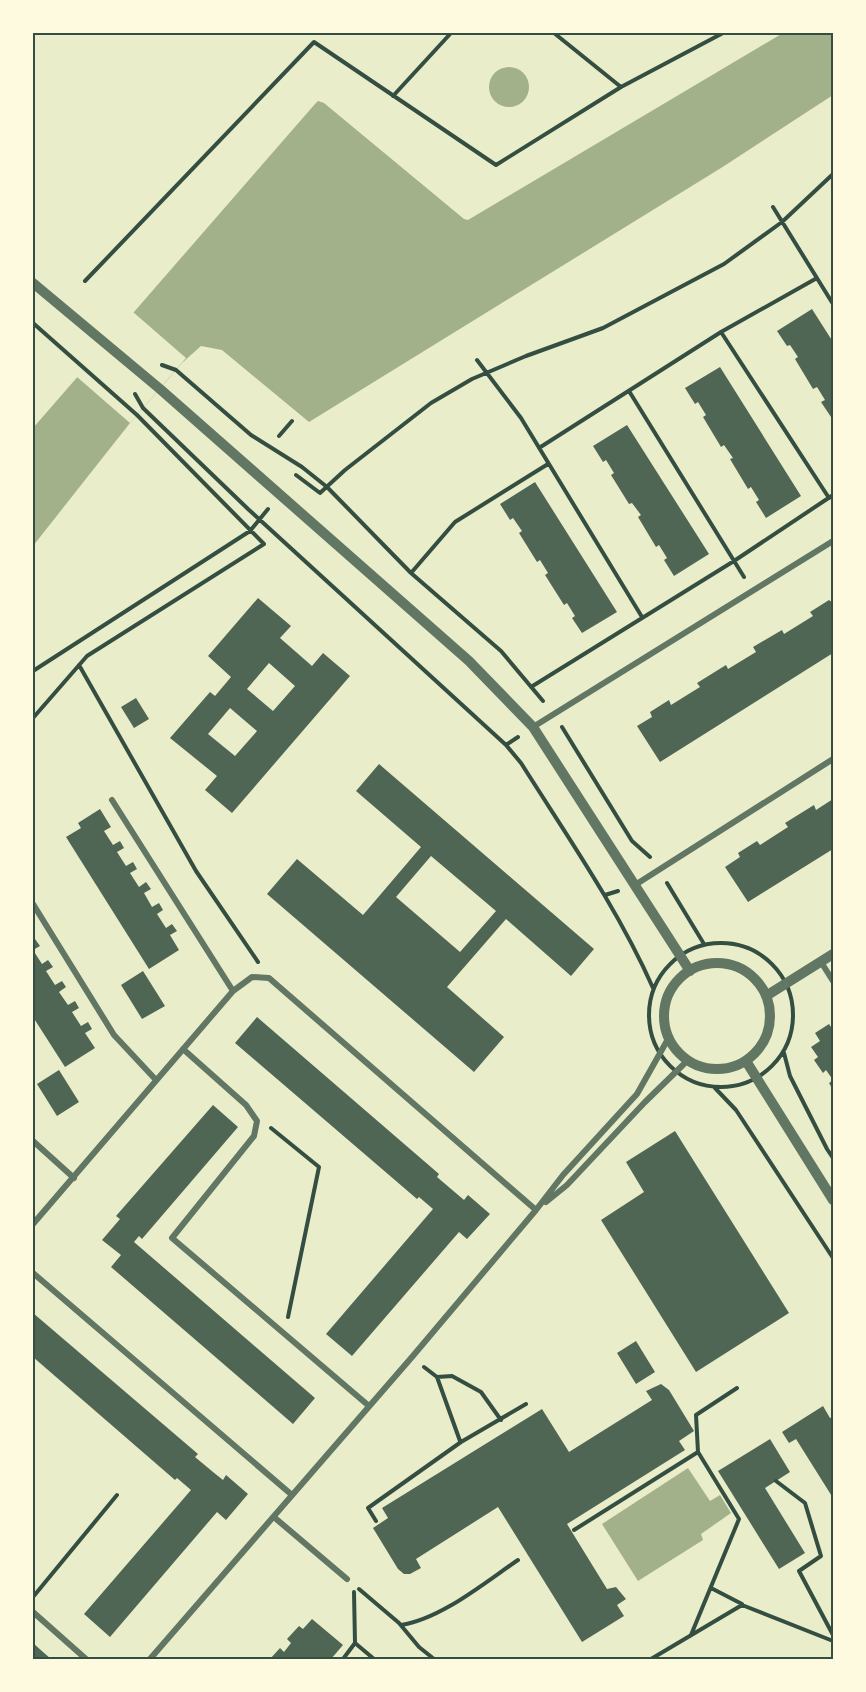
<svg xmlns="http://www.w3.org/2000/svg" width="866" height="1692" font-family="'Noto Sans',sans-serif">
<rect width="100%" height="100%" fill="#e9edc9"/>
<path fill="#a3b18a" d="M783,33H833V95L721,168L309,422L222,350L201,346L182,363L130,423L33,546V428L315,104L318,101L324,103L464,219L468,220Z
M489 87a20 20 0 1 1 40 0a20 20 0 1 1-40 0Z
M688,1468L710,1501L720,1495L731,1513L701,1534L703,1540L638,1581L602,1524Z"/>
<path fill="#e9edc9" d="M133,312L186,358L130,423L77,377Z"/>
<path fill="#4f6655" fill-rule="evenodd" d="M812,309L833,342V420L821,402L825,400L817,387L813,389L795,359L798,357L790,345L787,346L777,331Z
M720,367L801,496L766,518L756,502L759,500L751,487L748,489L730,459L733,458L724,445L721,447L703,417L706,415L698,402L695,404L685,388Z
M627,425L709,554L674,576L664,560L667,558L659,545L656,547L638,517L641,515L632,503L629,504L611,475L614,473L606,460L603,462L593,446Z
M535,482L617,612L582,633L572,618L575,616L567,603L564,605L545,575L548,573L540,560L537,562L519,533L522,531L513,518L510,520L500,504Z
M258,598L291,626L280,638L312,666L323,653L350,676L232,813L205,790L217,776L170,738L210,692L215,696L231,677L208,656ZM269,663L295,686L273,711L247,689ZM230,708L257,731L235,756L208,734Z
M829,600L833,603V653L660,762L637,726L652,717L650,712L669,700L671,705L700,687L697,683L726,665L728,669L756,652L753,647L782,630L784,634L813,616L810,612Z
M136,698L149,719L134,728L121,707Z
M379,764L594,949L571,976L506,919L447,987L504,1037L474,1072L267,894L297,859L363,915L421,847L356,791ZM431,856L496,911L460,952L396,897Z
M833,799V849L748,902L725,867L740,857L738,853L757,841L760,845L788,827L785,823L814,805L816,810Z
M100,809L111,827L104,831L113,845L120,841L124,848L117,852L126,866L133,862L137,869L130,873L139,887L146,882L151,889L144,893L152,907L159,903L163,910L157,914L166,928L172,924L177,931L170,935L179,950L149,969L66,837L81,828L78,823Z
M35,939L40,946L33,950L42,964L48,960L53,967L46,971L55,985L62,981L66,987L59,992L68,1005L75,1001L79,1008L72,1012L81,1026L88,1022L92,1029L85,1033L95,1048L65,1067L33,1017V940Z
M143,971L165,1006L142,1019L121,985Z
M257,1017L439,1174L437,1177L464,1200L468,1195L490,1214L467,1239L459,1232L352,1356L326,1334L433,1209L419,1197L417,1199L235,1043Z
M829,1024L833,1030V1090L829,1083L833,1080L826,1070L823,1073L814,1060L818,1057L811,1047L820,1041L815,1033Z
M59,1070L79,1102L57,1116L37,1084Z
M213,1105L238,1127L142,1239L139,1236L134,1242L315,1398L293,1424L111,1267L121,1255L102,1240L120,1219L116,1216Z
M675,1131L789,1313L696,1372L601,1220L644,1192L626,1162Z
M33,1313L198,1454L195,1457L213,1472L223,1480L226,1475L248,1494L226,1520L217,1512L110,1637L84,1614L191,1490L177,1478L175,1480L33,1357Z
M636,1341L655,1372L636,1384L617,1353Z
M661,1384L669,1390L694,1431L679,1441L685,1450L567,1524L607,1589L616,1587L626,1599L617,1605L624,1616L582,1642L498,1507L416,1559L421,1568L410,1574H404L398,1569L373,1528L388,1518L382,1508L542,1409L569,1452L652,1400L646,1391Z
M823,1406L830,1418L833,1417V1498L796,1439L789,1443L782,1432Z
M770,1439L790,1472L765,1488L805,1553L779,1569L718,1471Z
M312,1619L343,1645L331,1659H270L280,1648L284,1652L291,1643L287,1639L299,1626L303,1629Z
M33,1643L43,1652L51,1659H33Z"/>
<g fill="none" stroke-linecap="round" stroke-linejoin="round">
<path stroke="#344e41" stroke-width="4" d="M554,33L621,87
M393,96L451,33
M773,207L833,304
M85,281L314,42L496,165L621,87L723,33
M33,323L137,415L264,544L87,656L33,718
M721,332L829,498
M477,360L521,418L642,617
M162,365L176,370L251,435L302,467L327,487L411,573L501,651L543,701
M629,391L744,577
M135,394L143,408L248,509L506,745L521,763C567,836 618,909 653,988
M279,436L292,421
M539,448L721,332L817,278
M296,475L320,493L345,470L431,403L472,379L526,356L603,328L724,264L782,222L833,174
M411,573L455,522L548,464
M79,665L196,871L258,962
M33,671L250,531L268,509
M531,687L734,561L833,495
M562,727L632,841L650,857
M506,745L518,737
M667,883L704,944
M605,895L618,891
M649 1015a72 72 0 1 1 144 0a72 72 0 1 1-144 0Z
M784,1053L790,1076L827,1149L833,1158
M715,1088L736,1110L833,1258
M271,1128L319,1167L288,1317
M424,1367L437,1377L452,1376L481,1392L501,1420
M437,1377L460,1441
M776,1481L805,1503L821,1556L799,1571L833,1635
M376,1521L368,1508L461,1442L526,1404
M574,1530L698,1452
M711,1588L742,1604
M359,1589L399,1623L419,1647L434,1659
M354,1592L355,1643L374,1659
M33,1597L117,1495
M401,1625C441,1619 484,1583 518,1560
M691,1635L739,1519L698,1452L696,1415L737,1388
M343,1659L355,1643
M651,1659L742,1605L833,1641"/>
<path stroke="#617663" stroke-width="6" d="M533,727L833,541
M112,800L233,991
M635,885L833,759
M33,904L114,1035L156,1080
M821,962L833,981
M183,1049L246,1105L257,1121L254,1136L172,1238L369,1406
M33,1141L74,1178
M546,1202L567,1185L645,1102L687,1061
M33,1224L233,991L252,977L269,978L536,1210
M33,1273L292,1495
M275,1518L347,1579
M33,1612L86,1659
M150,1659L412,1357L536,1210L563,1175L637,1094L668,1039"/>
<path stroke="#617663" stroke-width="10" d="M33,283L160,389L469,661L533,727L690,971
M664 1016a53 53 0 1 1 106 0a53 53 0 1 1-106 0Z
M766,996L833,954
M746,1061L833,1200"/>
</g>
<rect width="866" height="1692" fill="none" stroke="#fefae0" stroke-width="69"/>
<rect x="34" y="34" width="798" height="1624" fill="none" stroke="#344e41" stroke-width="2"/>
</svg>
